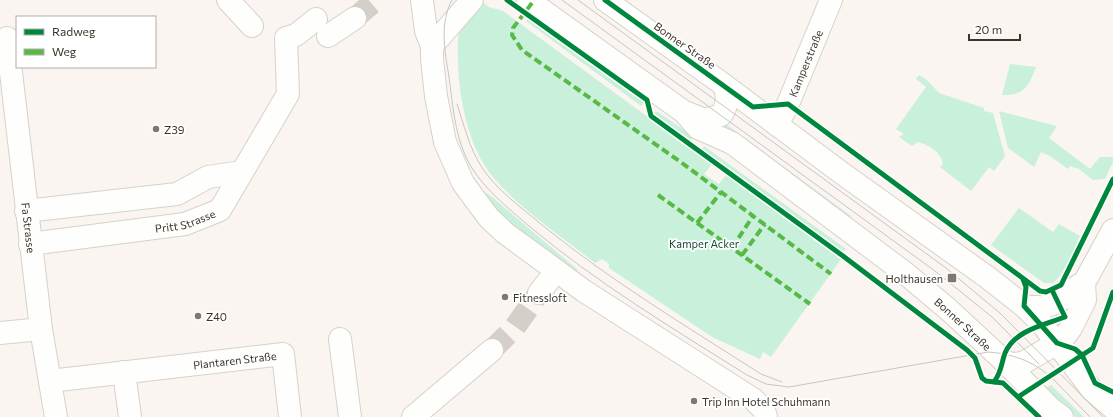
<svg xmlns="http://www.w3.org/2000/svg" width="1113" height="417" font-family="Commissioner,sans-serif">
<rect width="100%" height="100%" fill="#faf5f0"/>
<path fill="#c9f0db" d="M480,0L489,7L503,11L712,164L704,174L719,184L727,174L842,258L771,357L763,352L760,359L712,337L609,268V264L602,259L595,263C561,236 522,211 493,177C468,148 458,95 458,57C458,49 457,40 459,33C462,22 474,9 480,0Z
M528,17L644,102L641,106L526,21Z
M1010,64L1036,67C1029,86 1024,96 1002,95Z
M919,75L927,80L939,93L984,108V111L993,113L1005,156L994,171L989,167L971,191L940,167L943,164C941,152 929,145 918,142L912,146L899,137L904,134L896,129L926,87L916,79Z
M999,111L1057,126L1049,138L1090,169L1100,157H1113V162L1105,179L1093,180L1079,169L1070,166L1068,169L1050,156L1041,152L1034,167L1008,148Z
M655,112H658L691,135L692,138L690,140L654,114Z
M723,122L851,216L847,220L828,204L719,124Z
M704,146L846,249L843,252L702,149Z
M480,190L491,196L578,270L573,273L508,225Z
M1019,208L1053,232L1059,224L1080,236C1074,249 1064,275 1053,283H1044L991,245Z
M1051,385L1084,417H1076L1040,391Z"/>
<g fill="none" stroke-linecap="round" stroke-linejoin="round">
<path stroke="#d4cfc8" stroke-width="22" stroke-dasharray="22 11" stroke-linecap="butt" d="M355,18L376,0
M492,350L515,327L539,293"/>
<defs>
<g id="minor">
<path d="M228,0L252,26"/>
<path d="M422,0L426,31L432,46V59L436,96L445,142L463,183L489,218L505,233L584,291L753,399L764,410L766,417"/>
<path d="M328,36L355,18"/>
<path id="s1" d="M7,38L41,329L56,417"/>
<path d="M432,46L472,0"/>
<path id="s2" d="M777,125L788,104L831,0"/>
<path d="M26,211L177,194L208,177L242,172"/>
<path id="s3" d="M30,244L185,224L220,210L288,94L286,38L296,35L316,19"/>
<path d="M539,293L556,271"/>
<path d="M1024,306C1042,309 1055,306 1069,294C1074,289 1077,285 1084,283"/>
<path d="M0,333L41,329"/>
<path d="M340,339L350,417"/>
<path d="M1004,361L1011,364L1023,363L1057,343L1065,336L1071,328L1085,300L1084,283L1113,230"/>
<path d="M124,372L130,417"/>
<path id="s4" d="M50,381L283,354L290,417"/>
<path d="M413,417L492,350"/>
</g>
<g id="major">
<path id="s5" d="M528,0L684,112L698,128L732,143L905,273L949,310L1004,361L1050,408L1062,417"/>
<path d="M605,0L724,85L843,174L987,277L1024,306L1043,325L1092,390L1113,408"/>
<path d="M687,113L705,120L721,115C728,106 728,95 724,85"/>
</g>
</defs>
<use href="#minor" stroke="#d7d1c8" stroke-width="24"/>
<use href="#major" stroke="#d7d1c8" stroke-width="24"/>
<use href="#minor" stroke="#fefefd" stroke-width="22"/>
<use href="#major" stroke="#fefefd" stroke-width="22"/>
<path stroke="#c7c5c3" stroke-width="1" d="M452,0C439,24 445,52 449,77C453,107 455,138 470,165C485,190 508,208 529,226C597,283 672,328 747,375L766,384L789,387L988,352C1016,354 1038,363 1058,384
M562,0L935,271L992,317L1039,364
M578,0L946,268L1001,314L1103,417
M457,104C464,125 469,147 481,166C496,190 521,207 542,225C611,281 686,326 761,374L782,382
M1054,380L1090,417"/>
<path stroke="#58b947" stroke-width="4" stroke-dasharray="8 4" stroke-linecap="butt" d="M532,3L513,28L512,35L522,50L682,163L831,274
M658,195L810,304
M697,223L721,192
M732,248L753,216
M742,255L765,224"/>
<defs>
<path id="cycleway" d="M507,0L647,100L651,116L843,256L967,350L975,358L982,378L986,381L1003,383L1039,417
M605,0L753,107L788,104L1040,291L1046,292L1061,285L1113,179
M1023,279L1026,287L1024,306L1057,343L1075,349L1082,355L1095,383L1113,392
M994,382C1002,371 1001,364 1005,353C1015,330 1044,325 1065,317L1052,290
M1018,397L1093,348L1113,292"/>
</defs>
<use href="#cycleway" stroke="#fff" stroke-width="8"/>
<use href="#cycleway" stroke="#00873e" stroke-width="5"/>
</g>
<g fill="#7f786f" stroke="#fff" stroke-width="1.5">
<circle cx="156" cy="129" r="4"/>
<rect x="947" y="273" width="10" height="10" rx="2"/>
<circle cx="505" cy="297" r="4"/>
<circle cx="198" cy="316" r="4"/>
<circle cx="694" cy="401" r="4"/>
</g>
<g text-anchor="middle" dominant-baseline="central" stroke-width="3.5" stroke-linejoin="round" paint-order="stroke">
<g font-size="11" fill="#3d352a" stroke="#fff">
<text transform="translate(685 45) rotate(35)">Bonner Straße</text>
<text stroke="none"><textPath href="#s2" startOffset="68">Kamperstraße</textPath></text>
<text stroke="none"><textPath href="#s3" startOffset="157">Pritt Strasse</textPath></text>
<text stroke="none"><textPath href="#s1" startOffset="191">Fa Strasse</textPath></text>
<text stroke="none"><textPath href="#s5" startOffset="544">Bonner Straße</textPath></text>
<text stroke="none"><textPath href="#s4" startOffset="186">Plantaren Straße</textPath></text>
</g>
<g font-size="11" fill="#3d352a" stroke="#fff" text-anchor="start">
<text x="164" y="129">Z39</text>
<text x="943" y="278" text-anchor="end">Holthausen</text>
<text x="513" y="297">Fitnessloft</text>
<text x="206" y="316">Z40</text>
<text x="702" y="401">Trip Inn Hotel Schuhmann</text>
</g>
<g font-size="11" fill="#0f4c36" stroke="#fff">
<text x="704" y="243">Kamper Acker</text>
</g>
</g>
<rect x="16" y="16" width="140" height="52" fill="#ffffff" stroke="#b1aeaa"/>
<rect x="24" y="29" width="20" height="6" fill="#00873e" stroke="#b1aeaa"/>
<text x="52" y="36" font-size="12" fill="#3d352a">Radweg</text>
<rect x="24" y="49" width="20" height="6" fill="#58b947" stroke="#b1aeaa"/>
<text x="52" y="56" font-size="12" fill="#3d352a">Weg</text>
<path d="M969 34v6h51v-6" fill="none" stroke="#3d352a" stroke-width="2"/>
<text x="975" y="34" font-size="12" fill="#3d352a" stroke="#ffffff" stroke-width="3" paint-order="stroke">20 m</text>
</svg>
